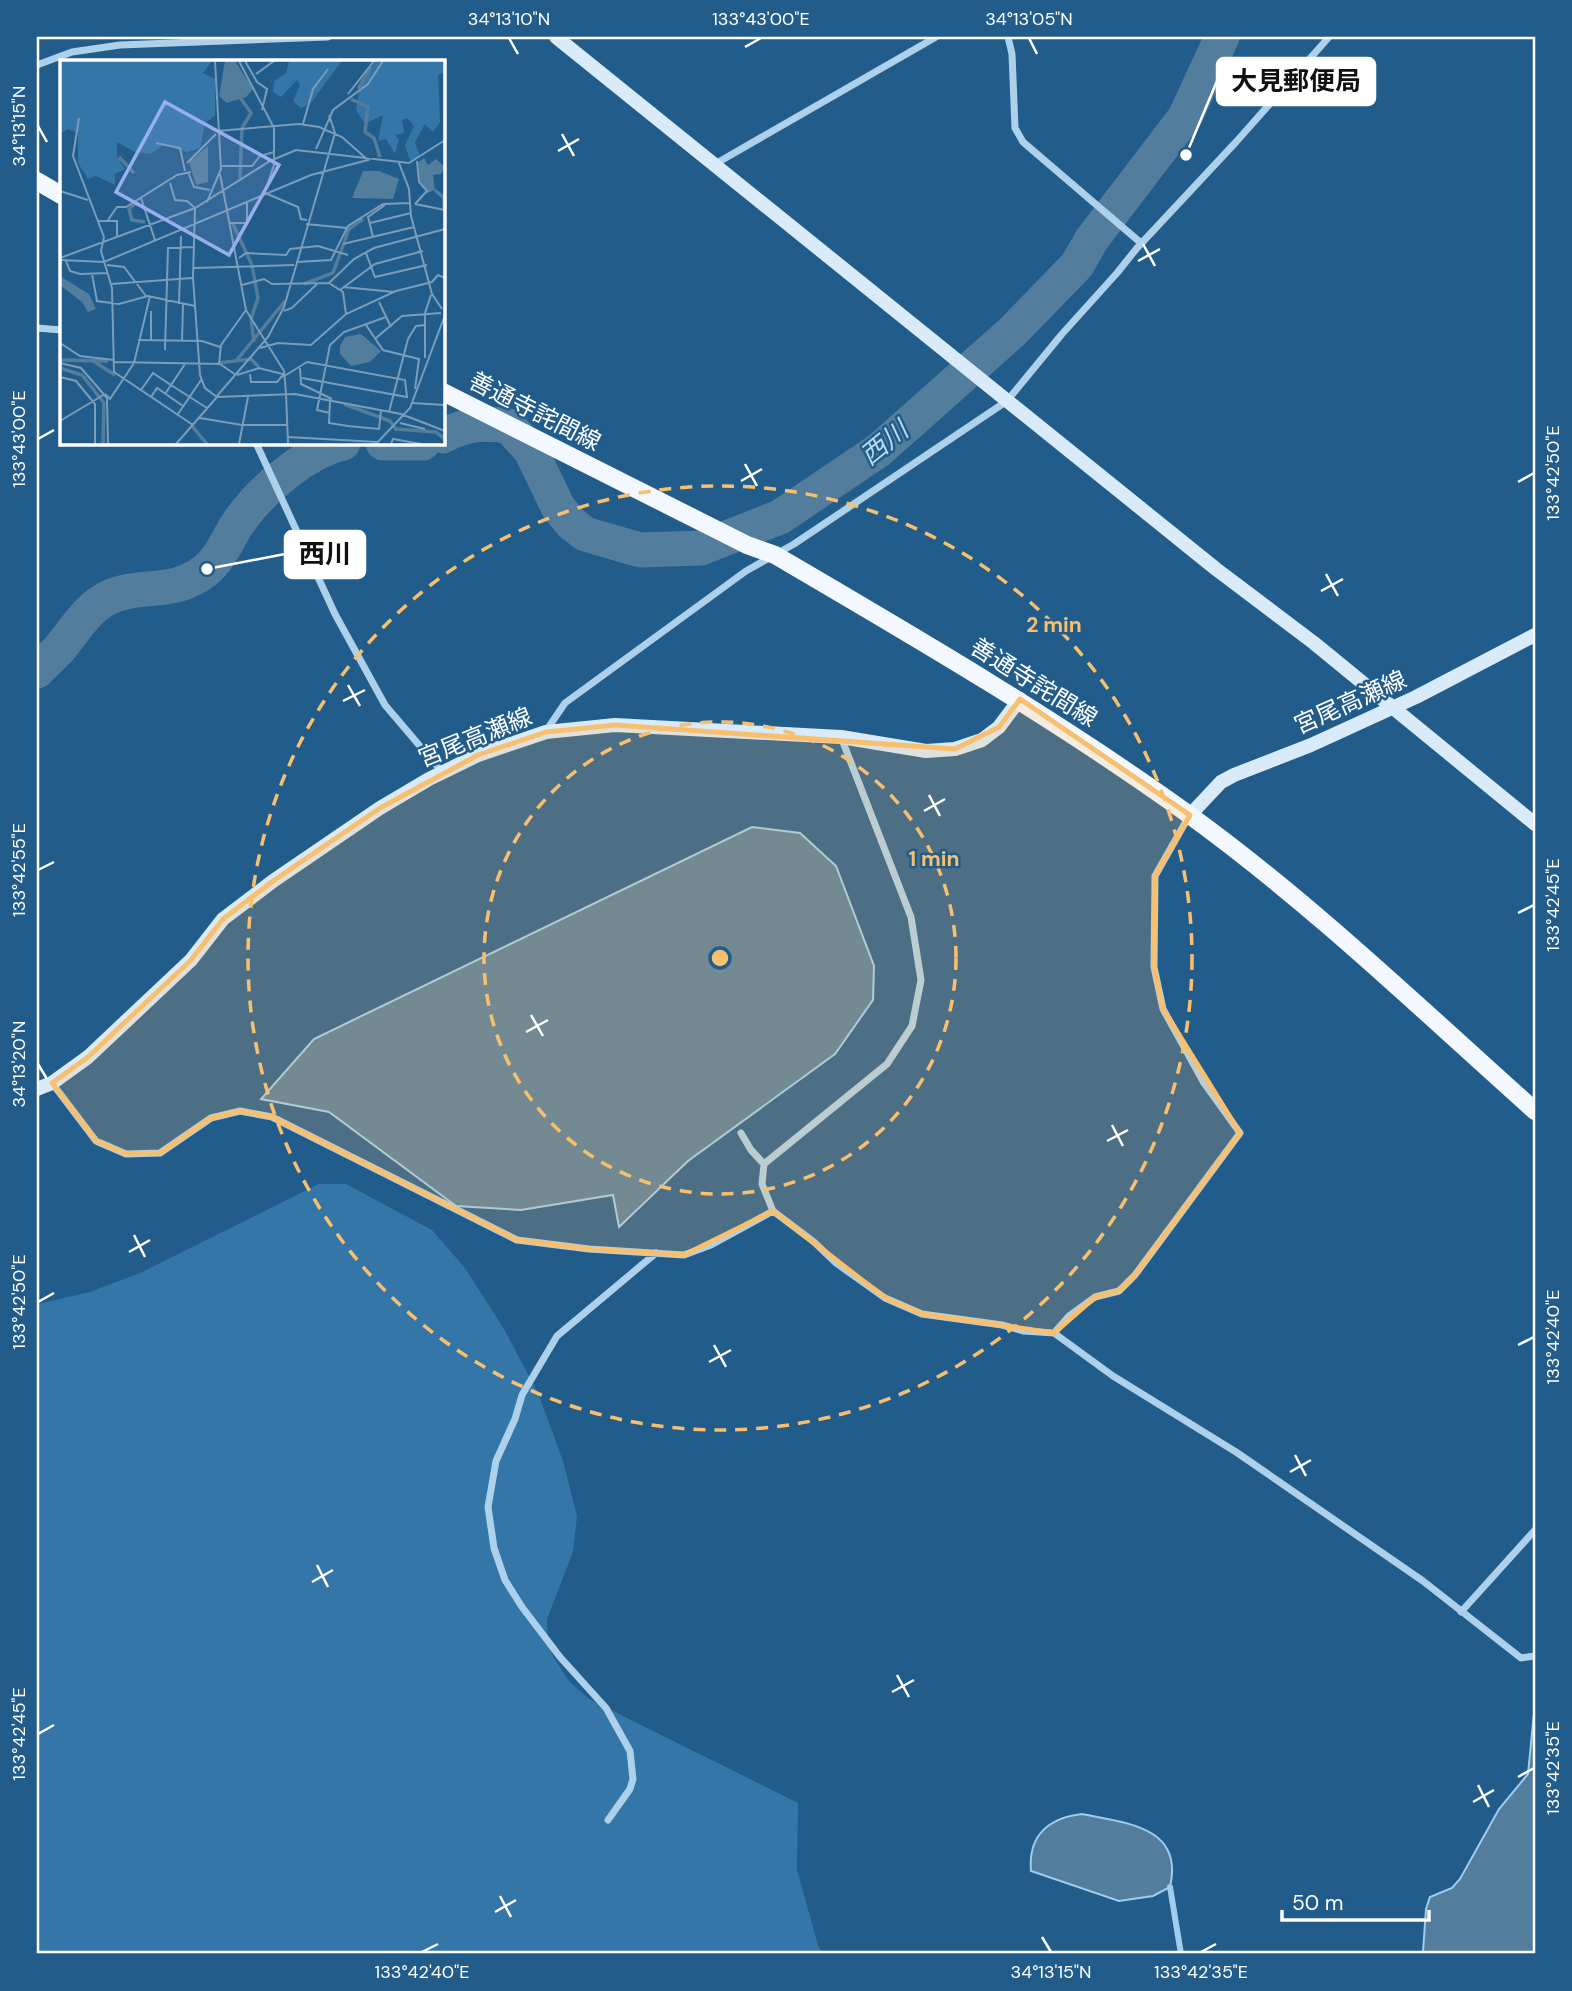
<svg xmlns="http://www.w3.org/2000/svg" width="1572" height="1991" font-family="'DM Sans','Noto Sans JP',sans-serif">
<rect width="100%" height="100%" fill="#215c8b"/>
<path fill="#3476a8" d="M319,1184H346L432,1230L465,1268L504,1329L538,1393L563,1461L577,1516L573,1552L547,1619L548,1643L554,1658L569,1681L589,1699L798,1803L797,1870L818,1945L823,1954H37V1304L90,1292L140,1273Z"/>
<path fill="#537d9d" stroke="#a1cdec" stroke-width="2" d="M752,827L800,833L836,866L874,966L873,1000L835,1054L688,1161L619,1227L613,1195L521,1210L456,1206L329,1112L261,1099L314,1039Z
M1535,1702V1954H1428L1423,1952L1426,1909L1430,1897L1452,1888L1460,1879L1499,1809L1528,1774Z
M1082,1814C1127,1823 1184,1827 1170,1887L1153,1896L1119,1901L1031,1871C1028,1835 1049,1818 1082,1814Z"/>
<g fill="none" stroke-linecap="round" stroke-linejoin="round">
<path stroke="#a1cdec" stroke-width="6" d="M1170,1887L1181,1954"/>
<path stroke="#537d9d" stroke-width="35" d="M443,436C465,424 484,422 509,426L531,451L558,507L571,523L585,534L640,550L701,548L780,517L879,450L1012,332L1077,265L1092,239L1185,117L1222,37
M383,443H423
M37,671C44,663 53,656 60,648C74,631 88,607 108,598C141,582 171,597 205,571C221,558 227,540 238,523C260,491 305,452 343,443"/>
<path stroke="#add1eb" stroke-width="7" d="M1008,37L1012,54L1015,128L1023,142L1141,243
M37,65L72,52L120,45L328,37
M715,164L936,37
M37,328L61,330
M256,443L335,614L385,705L442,772
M546,731L565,703L746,571L794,544L1007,401L1062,334L1117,273L1137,248L1236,142L1329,37
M841,737L911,917L921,980L912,1026L887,1064L764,1164L762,1184L773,1211L814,1242L836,1263L885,1298L922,1314L1002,1325L1024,1331L1054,1333L1113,1376L1236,1452L1423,1581L1521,1658L1535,1656
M52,1083L96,1141L126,1154L160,1153L211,1118L240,1111L272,1117L517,1240L589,1249L684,1255L711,1245L773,1211
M741,1133L751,1150L764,1164
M1054,1333L1069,1316L1095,1297L1119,1291L1135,1275L1240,1133L1204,1083L1163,1009L1154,967L1155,876L1189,816
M1461,1612L1535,1530
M608,1820L630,1789L633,1779L630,1751L606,1708L560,1657L522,1607L505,1580L494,1548L488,1507L496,1461L515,1419L522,1395L557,1336L656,1253"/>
<path stroke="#d9eaf9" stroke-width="14" d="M556,37L1216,569L1314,643L1535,824
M1190,815L1221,782L1234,775L1311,745L1416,697L1535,635
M37,1089L52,1083L88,1057L191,960L223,919L273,881L380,808L429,779L478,755L546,732L615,725L841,737L926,751L955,749L982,740L999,727L1020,699"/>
<path stroke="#f2f8fe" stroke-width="18" d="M37,181L61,195
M443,392L747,545L775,555C915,637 1056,719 1188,814C1311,903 1422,1010 1535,1111"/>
</g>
<path fill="#f8c06e" fill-opacity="0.2" stroke="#f8c06e" stroke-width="5" stroke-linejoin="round" d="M1020,699L1190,815L1155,876L1154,967L1163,1009L1240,1133L1135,1275L1119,1291L1095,1297L1054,1333L922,1314L885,1298L773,1211L684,1255L589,1249L517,1240L272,1117L240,1111L211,1118L160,1153L126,1154L96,1141L52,1083L88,1057L191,960L223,919L273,881L380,808L478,755L546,732L615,725L955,749L999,727Z"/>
<path fill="none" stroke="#fff" stroke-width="2.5" d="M509,38L518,54M1029,38L1037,54M745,47L761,38M38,126L47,142M562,134L574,156M558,151L579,139M1143,244L1155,266M1138,261L1160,249M38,439L54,430M745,464L757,486M741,481L762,469M1518,482L1534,473M1326,574L1338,596M1321,591L1343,579M348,685L360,706M343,701L365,690M929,795L940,816M924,811L945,799M38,870L54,862M1518,913L1534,905M531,1015L543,1036M526,1032L548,1020M38,1064L47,1079M1112,1125L1123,1146M1107,1141L1128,1130M134,1235L145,1257M129,1252L150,1240M38,1302L54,1293M714,1345L726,1367M1518,1345L1534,1337M709,1362L731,1350M1295,1455L1306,1476M1290,1472L1311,1460M317,1565L328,1587M312,1582L333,1570M897,1675L909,1697M892,1692L914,1680M38,1734L54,1725M1518,1777L1534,1768M1478,1785L1489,1807M1473,1802L1494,1790M500,1896L511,1917M495,1912L516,1900M1042,1937L1051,1952M422,1952L438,1944M1201,1952L1216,1944"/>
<g fill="none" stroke="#f8c06e" stroke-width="3.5" stroke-dasharray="12 9">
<circle cx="720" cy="958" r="236"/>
<circle cx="720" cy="958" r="472"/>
</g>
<g text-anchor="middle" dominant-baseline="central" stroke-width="5" stroke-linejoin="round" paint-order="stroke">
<g font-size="24" fill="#fff" stroke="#215c8b">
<text transform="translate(535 411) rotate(27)">善通寺詫間線</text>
<text transform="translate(1034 682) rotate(32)">善通寺詫間線</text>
<text transform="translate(1350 702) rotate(-24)">宮尾高瀬線</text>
<text transform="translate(475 737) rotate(-22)">宮尾高瀬線</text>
</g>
<g font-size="26" font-style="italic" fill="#b9daf2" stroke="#215c8b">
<text transform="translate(884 443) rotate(-39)">西川</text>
</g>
</g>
<g transform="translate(60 60)">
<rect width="385" height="385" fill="#215c8b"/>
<path d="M0,1H152L143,13L155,19V56L145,63L140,88L127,92L103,85L91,94L75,92L57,82V97L65,109L55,114V125L36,116L28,119L18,103V73L8,69L0,74ZM229,1H282L250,44L241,48L233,41L240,25L237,20L221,37L213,32L214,21L226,13ZM315,1H385V12L378,15L380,62L373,72L365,64L355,82L360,96L350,101L345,85L354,66L347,58L342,60L344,73L335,75L339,80L335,94L326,79L318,81L323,55L305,64L296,50L299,30Z" fill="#3476a8"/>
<path d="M165,1H175L193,29L186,37L167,43L159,36ZM148,86V122L136,125L129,102ZM364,98L368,105L376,99L385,107L381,114L373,115L375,130L367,133L359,120L358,103ZM303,111H319L339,119L333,139L292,138ZM0,216L29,234L36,249L28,252L22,242L0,225ZM301,274L321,291L310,302L291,306L280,294V286L285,277Z" fill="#537d9d"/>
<path fill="none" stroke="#537d9d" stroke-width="3.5" d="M298,29L311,7M179,36L191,53L182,68L180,119M291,39L308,47L305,72L314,78L320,97M59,97L74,113M375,130L384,138V148M76,143L69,149L72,160L85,162M172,162L192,205L198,238L191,259L194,282M244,224L273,213L289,169L303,159M0,300L48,301M33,301L55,315M176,301L225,241M158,303L191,299L199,307M0,308L22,315L44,343L43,384M284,344L330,361L336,369L376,372L385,379M132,366L147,384"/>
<path fill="none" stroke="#7a9db9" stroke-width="2" d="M179,1L214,68V105L204,134M185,1L197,22L207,29L202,50M196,14L214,1M288,34L314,1M19,58L13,96L44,177L41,191L52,228L54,312L133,365M243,64L253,29L268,9M96,83L120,88L125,111M256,89L273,50L308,24L323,1M127,103L156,74M339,103L349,129L351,156L372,234L382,249M162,106H192L200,96L214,92M128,112L134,127L150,130M160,114L186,250L224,311L226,333M110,123L115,140L127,141L135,148M0,131L28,140M205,133L238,147L241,159L247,160M81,138L95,180M147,142L161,109L155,1M355,144L367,131L359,122L357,101M355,144L385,150M135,148L133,218L140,315L145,328L157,337M48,160L57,147H66L117,115L131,112M38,161H57V176M169,163H187V141M310,163L351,153M246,164L287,168M313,177L308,157L325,145M283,184L354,167M306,193L315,217L367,205M0,198L135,148L210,101L236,90L349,103L385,80M179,198L186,193L226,195L230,189L258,186L288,195M1,200L44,202L251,115L308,100L282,77L259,67L239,64L157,71M6,201L10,211L20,214L48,213M236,202L271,200L288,166L323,144L350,143M47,205L64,207L86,236M134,208L234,205M32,214L37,241L59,244L88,236L135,246M269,223L294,199L314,188L385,169M51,224L132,218M182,225L204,219L212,224L269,223L283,232L286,254M283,227L334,232M280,230L315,204L363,191M319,242L331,267M119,244L121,176M224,251L232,248L258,223M306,265L323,290L359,299L355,329M316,278L342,256L381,253M78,280L142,281L160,287M91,281V251M122,281L123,244M0,283L20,296L54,300M200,288L218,283L251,285L286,254L336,231L372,222L378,215L385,218M105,290L108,188L133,187M365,298V253L371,235M54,302L160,304L176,315M0,303L21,308L47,338L48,384M159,304L161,285L186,250M385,304V353M240,308L241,324L272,339M190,314L191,322H217L224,314M177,315L199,308L226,315L247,302M0,317L16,321L35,344V384M242,318L347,337L345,320L247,302M81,330L93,313L111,325L125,304M226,333L228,384M45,334L50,339L74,303L90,236M105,334L111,325L147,348M157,336L208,277L224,247L275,73L269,55M91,337L97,328L123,346M157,337L235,334L341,354L385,371M270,341L269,363L288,366L319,369L321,350M353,343L384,345M329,352L348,279L356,266L365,265M270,353L257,350L270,285L284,272L326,257M118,354L141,320M140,358L182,365H228M0,361L45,334M340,363L365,369M228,377L317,382M116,384L157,337M179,384L188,337M316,384L350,348L385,255M331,384L333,379L361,384"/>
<path fill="#99afed" fill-opacity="0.15" stroke="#99afed" stroke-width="3.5" d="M105,42L219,105L169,195L56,132Z"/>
<rect width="385" height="385" fill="none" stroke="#fff" stroke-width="3.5"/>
</g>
<circle cx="720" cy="958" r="10" fill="#f8c06e" stroke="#215c8b" stroke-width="3.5"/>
<g font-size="21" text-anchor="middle" font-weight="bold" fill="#f8c06e" stroke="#215c8b" stroke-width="5" stroke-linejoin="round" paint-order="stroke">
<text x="1054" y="632">2 min</text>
<text x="934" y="866">1 min</text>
</g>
<path fill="none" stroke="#fff" stroke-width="2.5" d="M1186 155L1217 81M207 569L285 554"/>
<g fill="#fff" stroke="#215c8b" stroke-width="2.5">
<circle cx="1186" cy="155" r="7"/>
<circle cx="207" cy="569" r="7"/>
</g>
<g fill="#fff" stroke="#fff" stroke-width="2.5">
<rect x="1217" y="58" width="158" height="47" rx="7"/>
<rect x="285" y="531" width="80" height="47" rx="7"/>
</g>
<g font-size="26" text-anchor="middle" font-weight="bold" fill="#111">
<text x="1296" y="90">大見郵便局</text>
<text x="325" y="563">西川</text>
</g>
<rect width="1572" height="1991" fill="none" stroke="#215c8b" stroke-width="77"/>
<path d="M1282 1910v10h147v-10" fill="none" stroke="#ffffff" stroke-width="3.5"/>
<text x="1292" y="1910" font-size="21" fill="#ffffff" stroke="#215c8b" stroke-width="5" paint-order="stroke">50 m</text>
<rect x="38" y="38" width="1496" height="1914" fill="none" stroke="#fff" stroke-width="2.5"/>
<g font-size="18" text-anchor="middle" fill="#fff">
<text x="509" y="25">34°13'10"N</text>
<text x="761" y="25">133°43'00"E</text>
<text x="1029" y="25">34°13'05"N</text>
<text transform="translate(19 126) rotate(-90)" y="6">34°13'15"N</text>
<text transform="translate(19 439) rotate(-90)" y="6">133°43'00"E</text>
<text transform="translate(1553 473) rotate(-90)" y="6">133°42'50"E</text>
<text transform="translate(19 870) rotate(-90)" y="6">133°42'55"E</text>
<text transform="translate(1553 905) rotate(-90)" y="6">133°42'45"E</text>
<text transform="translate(19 1064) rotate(-90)" y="6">34°13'20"N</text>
<text transform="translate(19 1302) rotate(-90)" y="6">133°42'50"E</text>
<text transform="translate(1553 1337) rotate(-90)" y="6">133°42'40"E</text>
<text transform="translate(19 1734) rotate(-90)" y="6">133°42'45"E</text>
<text transform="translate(1553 1768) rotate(-90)" y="6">133°42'35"E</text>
<text x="422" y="1978">133°42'40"E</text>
<text x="1051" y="1978">34°13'15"N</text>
<text x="1201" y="1978">133°42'35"E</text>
</g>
</svg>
